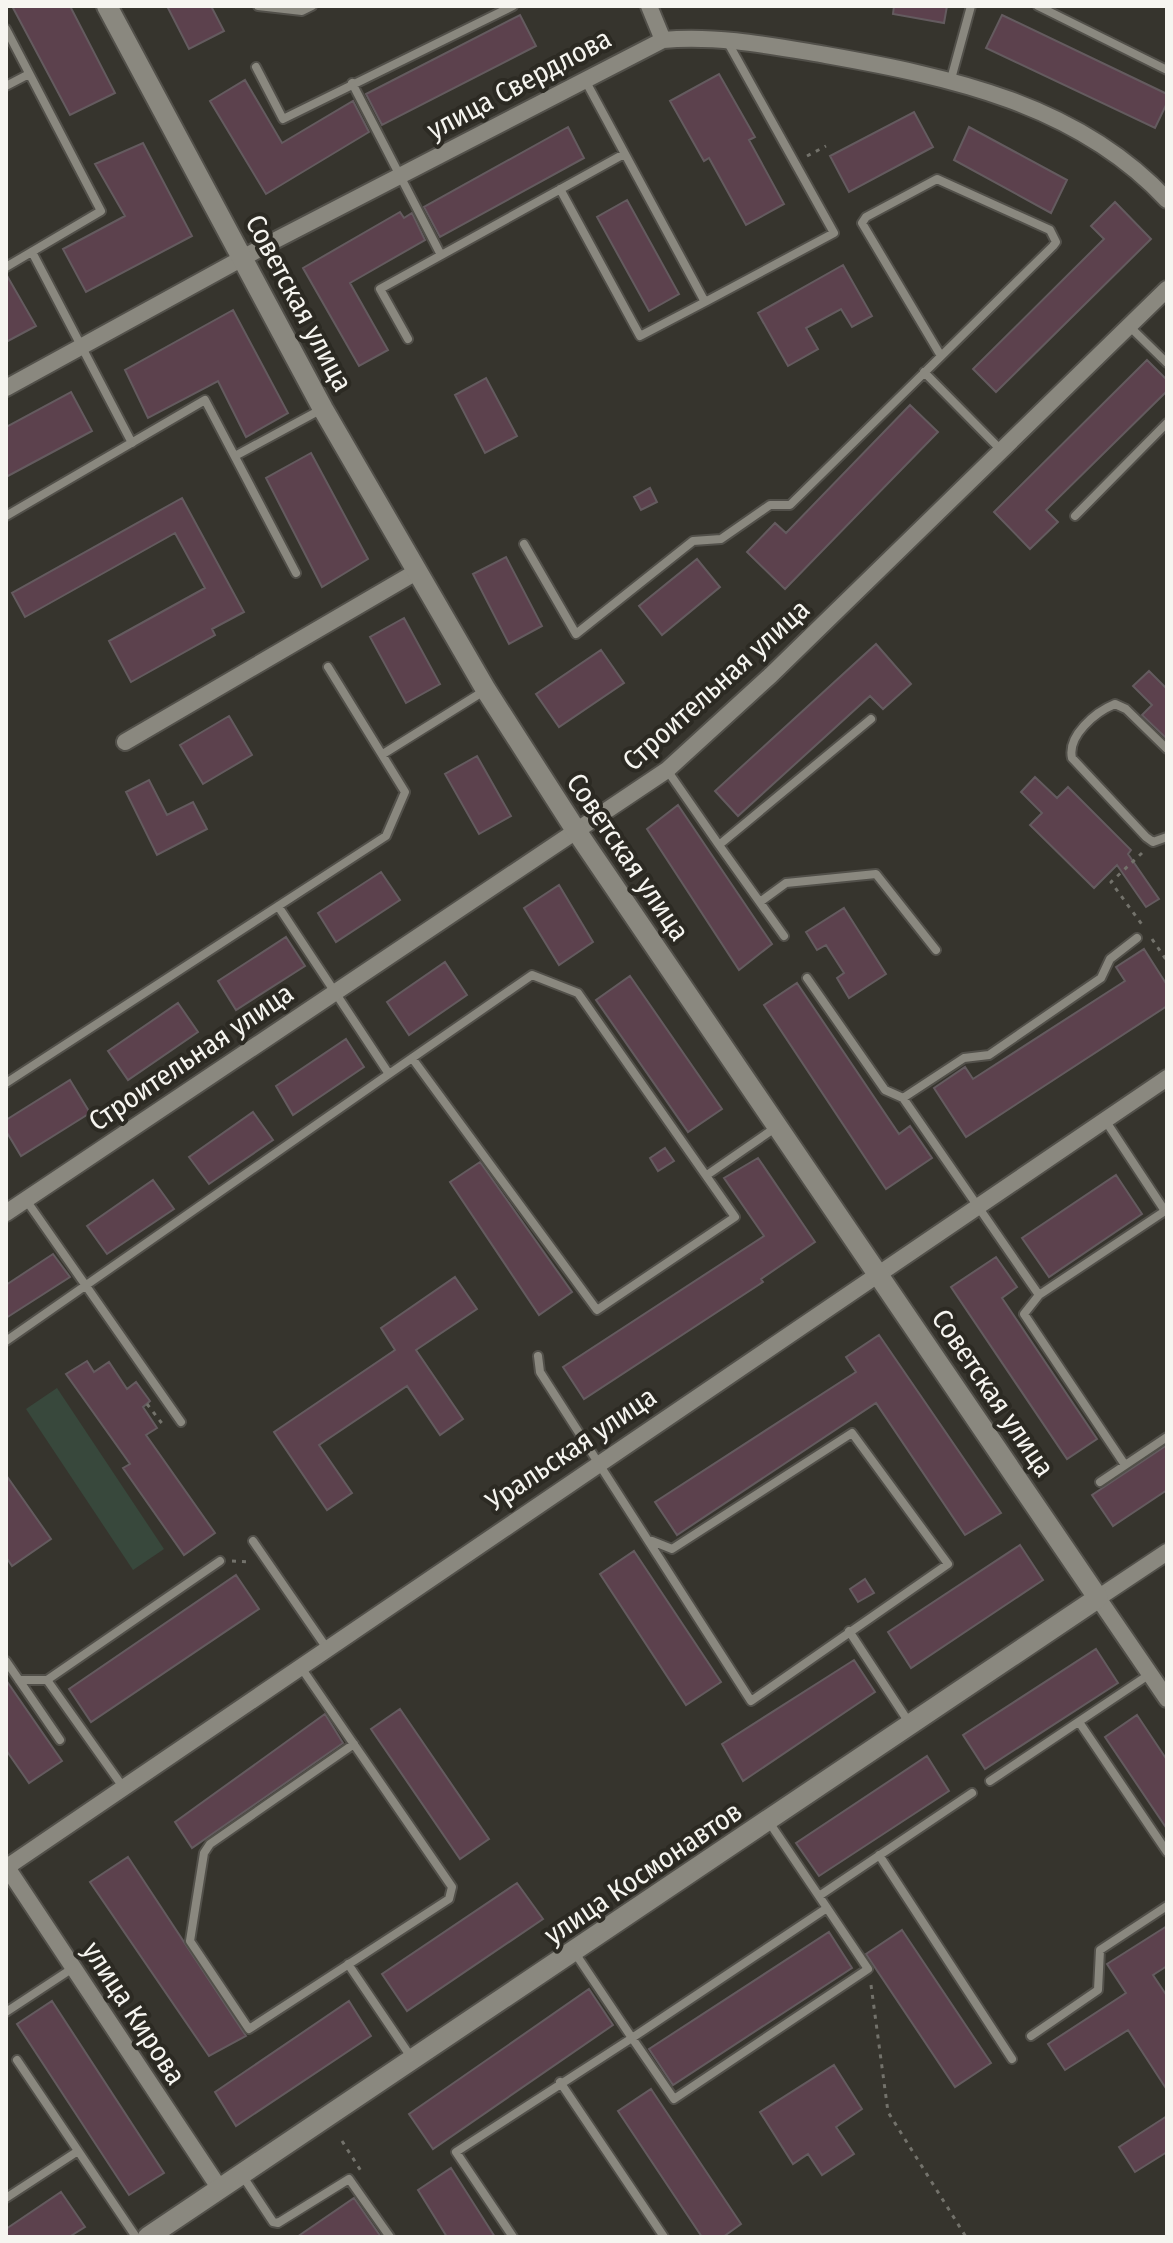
<svg xmlns="http://www.w3.org/2000/svg" width="1173" height="2243" font-family="'Fira Sans Condensed',sans-serif">
<rect width="100%" height="100%" fill="#36342d"/>
<path fill="#38483c" d="M57,1388L164,1549L133,1570L26,1409Z"/>
<path fill="#5c414d" stroke="#645b5f" stroke-width="2" d="M12,6H70L115,93L70,115Z
M167,6H211L224,31L189,49Z
M894,6H947L944,23L893,14Z
M520,15L536,46L382,125L366,94Z
M1002,15L1167,94V103L1155,128L986,48Z
M719,74L755,137L749,140L784,204L746,225L709,158L704,161L670,101Z
M245,80L282,143L353,101L369,132L266,194L210,101Z
M914,112L933,147L849,192L830,156Z
M568,127L584,158L440,237L424,207Z
M969,127L1067,180L1051,213L954,160Z
M143,143L192,236L86,292L63,249L125,216L95,164Z
M627,200L679,294L649,311L597,217Z
M1115,202L1151,239L996,392L973,369L1104,239L1091,226Z
M400,212L404,218L412,213L425,240L350,283L388,350L359,366L303,268Z
M843,265L872,316L852,327L841,309L806,328L818,349L788,366L758,313Z
M6,274L36,326L6,342Z
M233,310L288,413L246,437L218,381L148,418L125,370Z
M1147,360L1167,380V391L1046,510L1058,522L1030,549L994,512Z
M486,378L517,436L485,453L455,395Z
M71,392L92,431L6,477V427Z
M910,405L938,432L785,589L747,552L775,523L786,533Z
M311,453L368,559L322,587L266,478Z
M650,488L657,502L641,510L634,497Z
M182,498L244,612L212,629L215,635L131,682L109,641L205,588L175,533L25,617L12,593Z
M506,557L542,626L509,644L473,574Z
M697,559L720,587L662,635L639,606Z
M404,618L440,684L406,703L370,637Z
M876,644L911,684L883,709L870,696L738,816L715,791Z
M601,650L624,683L559,727L536,694Z
M1149,671L1167,689V739L1142,715L1152,705L1133,686Z
M229,716L252,755L203,784L180,745Z
M477,756L511,816L479,834L445,774Z
M1035,777L1057,798L1068,787L1131,850L1128,854L1159,899L1146,907L1117,865L1094,888L1030,825L1042,813L1021,792Z
M149,780L167,815L193,802L207,829L157,855L126,792Z
M678,805L772,944L739,970L647,829Z
M381,872L400,900L336,942L318,913Z
M559,885L593,942L559,965L524,908Z
M844,908L886,974L849,998L837,978L844,973L826,945L817,950L806,932Z
M286,937L305,966L236,1010L218,981Z
M1144,949L1167,985V1006L966,1137L934,1088L965,1067L973,1079L1125,981L1116,967Z
M445,962L467,995L409,1035L387,1002Z
M630,976L722,1109L688,1132L596,1000Z
M797,983L899,1134L910,1126L932,1158L886,1189L764,1005Z
M178,1003L198,1032L128,1080L108,1051Z
M346,1039L364,1067L293,1115L276,1086Z
M70,1080L90,1113L21,1156L6,1131V1120Z
M253,1112L273,1140L209,1184L189,1157Z
M665,1148L674,1161L658,1171L650,1158Z
M758,1158L815,1242L761,1279L763,1282L584,1399L563,1367L764,1236L724,1178Z
M480,1162L572,1292L539,1315L450,1182Z
M1116,1175L1142,1214L1049,1277L1022,1238Z
M153,1180L174,1209L107,1254L87,1226Z
M53,1254L70,1277L6,1318V1285Z
M996,1257L1017,1287L1002,1298L1097,1439L1067,1459L951,1287Z
M455,1277L477,1309L416,1350L463,1419L440,1435L407,1386L319,1445L352,1493L327,1510L274,1432L395,1350L381,1328Z
M879,1335L1001,1513L965,1535L876,1403L677,1535L655,1502L856,1372L846,1357Z
M87,1361L94,1372L109,1362L127,1389L136,1382L150,1401L143,1407L157,1428L146,1435L215,1533L184,1555L123,1468L130,1464L66,1374Z
M1167,1445V1490L1113,1526L1092,1495Z
M6,1475L51,1539L12,1566L6,1557Z
M1020,1545L1043,1580L911,1668L888,1632Z
M634,1551L721,1682L686,1705L600,1574Z
M236,1575L259,1609L91,1722L69,1689Z
M865,1579L874,1593L858,1602L850,1589Z
M1096,1649L1118,1683L985,1769L963,1735Z
M854,1660L875,1692L743,1781L722,1744Z
M6,1680L62,1761L29,1783L6,1750Z
M400,1709L489,1839L460,1859L371,1729Z
M325,1714L343,1743L192,1848L175,1822Z
M1137,1715L1167,1760V1829L1105,1737Z
M927,1756L949,1791L819,1876L796,1843Z
M128,1857L246,2036L209,2056L90,1882Z
M517,1883L543,1919L407,2011L382,1974Z
M1167,1926V1966L1153,1975L1167,1996V2090L1128,2030L1065,2070L1048,2044L1126,1993L1107,1964Z
M902,1930L991,2063L955,2087L866,1954Z
M829,1932L852,1968L673,2085L649,2049Z
M589,1989L613,2025L433,2149L409,2114Z
M52,2001L164,2173L129,2195L17,2024Z
M349,2001L371,2036L236,2126L215,2092Z
M834,2065L862,2109L836,2127L854,2154L822,2175L808,2154L793,2164L760,2112Z
M651,2089L741,2224L723,2237H702L618,2111Z
M1167,2116V2152L1135,2172L1119,2147Z
M451,2168L495,2237H447L418,2190Z
M61,2192L85,2227L69,2237H6V2229Z
M354,2198L381,2237H297Z"/>
<g fill="none" stroke-linecap="round" stroke-linejoin="round">
<defs>
<path id="service" d="M258,6L302,11L312,6
M1038,6L1167,70
M6,29L101,211L6,267
M256,67L283,119L513,6
M951,79L971,6
M585,80L705,302L834,233L727,41
M352,83L441,255
M6,86L29,74
M560,189L640,336L705,302
M32,252L132,443
M1129,326L1167,363
M408,339L380,289L624,154
M924,372L1001,450
M235,456L322,409
M6,516L205,400L296,573
M1075,516L1167,423
M524,544L576,634L693,541L721,539L770,505H790L1053,246L1056,242L1050,230L937,179L866,217L862,223L941,356
M1167,749L1126,709L1115,704C1095,712 1067,736 1072,758L1146,837L1153,842L1167,837
M383,754L484,691
M667,770L719,845
M760,902L786,883L876,874L936,950
M278,906L389,1074
M784,936L719,845L871,719
M807,978L885,1090L903,1098L964,1058L989,1055L1101,978L1110,959L1137,938
M6,1083L386,836L405,792L328,667
M903,1098L1039,1295
M1105,1120L1165,1211L1039,1295L1024,1314L1125,1465
M707,1175L775,1128
M26,1200L181,1422
M6,1341L389,1074L532,975L578,993L735,1217L597,1310L412,1058
M538,1356L540,1372L751,1701L948,1564L852,1433L672,1549L652,1541
M1100,1482L1167,1437
M253,1541L326,1647
M849,1631L910,1724
M6,1661L60,1740
M300,1666L452,1887L449,1899L249,2029L190,1941L204,1853L210,1844L354,1744
M19,1680H47
M1079,1722L1167,1852
M990,1781L1150,1674
M123,1787L47,1680L220,1561
M879,1855L1012,2059
M819,1896L972,1793
M575,1953L632,2038L827,1908L769,1822
M348,1964L413,2060
M6,2012L73,1968
M1031,2036L1098,1990L1100,1950L1167,1906
M17,2060L136,2237
M560,2082L664,2237
M242,2175L273,2222L278,2223L349,2179L390,2237
M6,2198L78,2151
M513,2237L456,2152L632,2038L674,2099L868,1969L827,1908"/>
<path id="minor" d="M649,6L663,40
M6,388L270,243L663,40C718,35 772,46 826,55C950,77 1078,104 1167,200
M125,742L416,572
M6,1213L667,770L771,675L1167,289
M1167,1552L1098,1598L1167,1699
M6,1866L220,2189
M7,1867L1167,1078"/>
<path id="tertiary" d="M107,6L323,409L486,690L577,832L1098,1598L148,2237"/>
</defs>
<use href="#service" stroke="#52504a" stroke-width="12"/>
<use href="#minor" stroke="#52504a" stroke-width="20"/>
<use href="#tertiary" stroke="#52504a" stroke-width="24"/>
<path stroke="#73726b" stroke-width="3" stroke-dasharray="4 6" stroke-linecap="butt" d="M807,156L826,146
M617,839H622
M1142,853L1111,882L1143,926
M1152,939L1167,961
M147,1404L164,1426
M232,1561L252,1562
M871,1985L888,2112L966,2237
M342,2141L361,2171"/>
<use href="#service" stroke="#8a887f" stroke-width="8"/>
<use href="#minor" stroke="#8a887f" stroke-width="16"/>
<use href="#tertiary" stroke="#8a887f" stroke-width="20"/>
</g>
<g text-anchor="middle" dominant-baseline="central" stroke-width="8" stroke-linejoin="round" paint-order="stroke">
<g font-size="28" fill="#f6f5f0" stroke="#2c2a23">
<text transform="translate(519 84) rotate(-28)">улица Свердлова</text>
<text transform="translate(299 303) rotate(62)">Советская улица</text>
<text transform="translate(716 685) rotate(-42)">Строительная улица</text>
<text transform="translate(628 857) rotate(56)">Советская улица</text>
<text transform="translate(191 1057) rotate(-34)">Строительная улица</text>
<text transform="translate(993 1393) rotate(56)">Советская улица</text>
<text transform="translate(571 1449) rotate(-34)">Уральская улица</text>
<text transform="translate(643 1873) rotate(-34)">улица Космонавтов</text>
<text transform="translate(134 2013) rotate(57)">улица Кирова</text>
</g>
</g>
<rect width="1173" height="2243" fill="none" stroke="#f6f5f0" stroke-width="16"/>
</svg>
